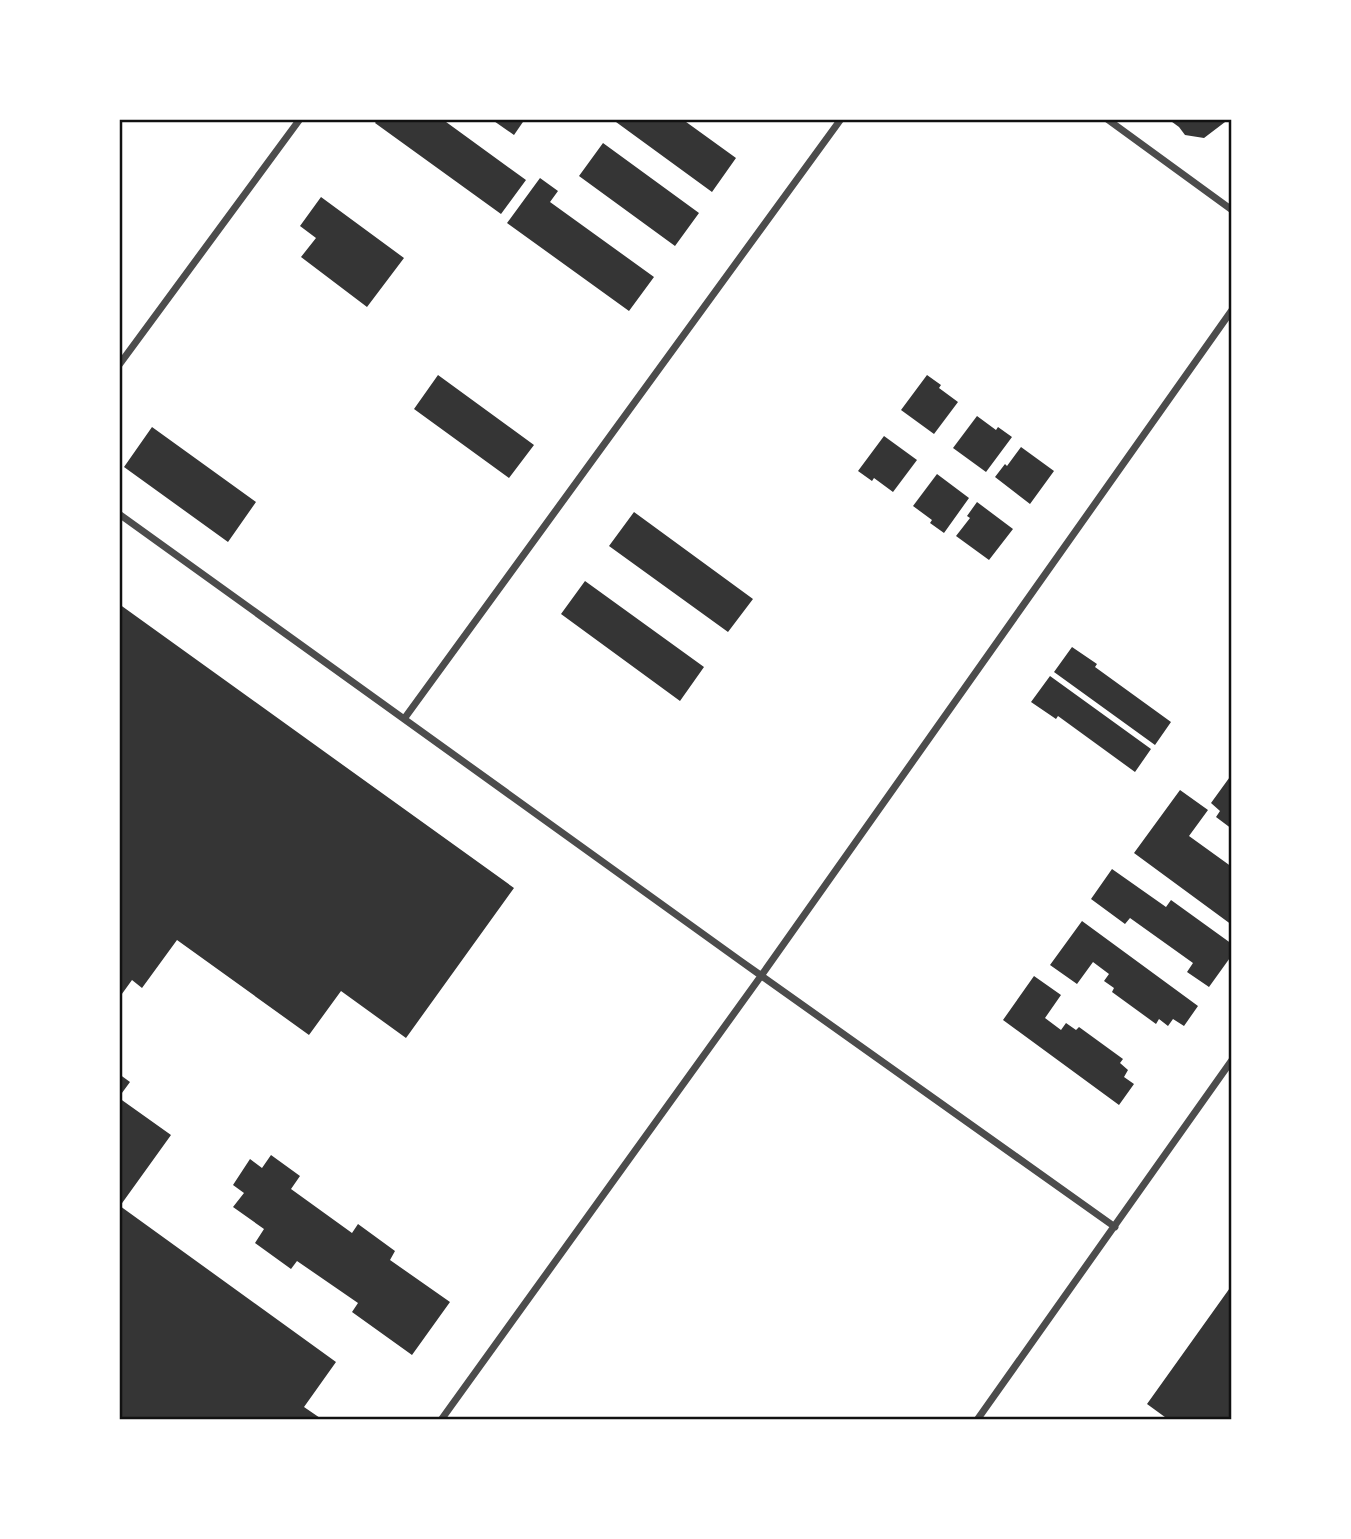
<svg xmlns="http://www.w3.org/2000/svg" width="1351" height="1539" font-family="'Libre Baskerville',serif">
<rect width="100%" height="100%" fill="#fff"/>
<path fill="#353535" d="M378,119H442L526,180L501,214L375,123Z
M491,119H525L514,135Z
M618,119H682L736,158L712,192L616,122Z
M1168,119H1229L1204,138L1185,135L1179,127Z
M603,143L699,213L675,246L579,176Z
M540,178L558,191L550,202L654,277L629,311L507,223Z
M321,197L404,258L367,307L301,257L316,238L300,226Z
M438,375L534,445L509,478L414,409Z
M927,375L941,385L939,388L958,402L934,434L901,410Z
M977,416L996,430L998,427L1012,437L986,472L953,448Z
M152,427L256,502L228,542L124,467Z
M884,436L917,460L893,492L874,478L872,481L858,471Z
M1021,447L1054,471L1030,504L995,477L1005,464L1007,466Z
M937,474L969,498L944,533L930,523L932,520L913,506Z
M977,502L1013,529L989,560L956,536L970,518L967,516Z
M634,512L753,599L728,632L609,546Z
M585,581L704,667L680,701L561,614Z
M119,604L514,888L406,1038L341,991L309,1035L177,940L142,988L132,980L119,998Z
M1072,647L1097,664L1095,667L1171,722L1155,745L1054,672Z
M1050,676L1151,749L1135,772L1058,716L1056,719L1031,702Z
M1232,774V829L1216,817L1220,811L1211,803Z
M1180,790L1208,810L1189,836L1232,867V925L1134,853Z
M1112,869L1166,907L1171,900L1232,944V955L1209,987L1187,972L1193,963L1130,918L1125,924L1091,899Z
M1082,921L1198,1006L1184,1026L1173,1019L1168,1026L1159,1019L1156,1024L1112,992L1114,988L1104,981L1109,974L1093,962L1077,984L1050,965Z
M1034,976L1061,995L1045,1018L1061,1030L1066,1023L1076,1030L1079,1027L1123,1059L1120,1063L1128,1070L1124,1077L1134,1084L1119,1105L1003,1020Z
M119,1074L130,1082L119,1097Z
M119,1098L171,1135L120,1206L336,1362L304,1407L323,1420H119Z
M271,1155L300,1176L291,1189L352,1233L358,1224L395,1251L390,1260L450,1302L412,1355L352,1312L358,1303L297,1261L291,1269L255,1243L264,1229L233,1207L244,1193L233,1185L250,1159L262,1168Z
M1232,1285V1420H1169L1147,1404Z"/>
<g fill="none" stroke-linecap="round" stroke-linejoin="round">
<path stroke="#4c4c4c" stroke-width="7" d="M1107,119L1232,210
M119,365L300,119
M119,514L742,962L1115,1227
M404,719L841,119
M441,1420L761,976L1232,310
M977,1420L1232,1060"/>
</g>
<rect width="1351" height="1539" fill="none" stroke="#ffffff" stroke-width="242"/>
<rect x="121" y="121" width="1109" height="1297" fill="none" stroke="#111" stroke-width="2.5"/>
</svg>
